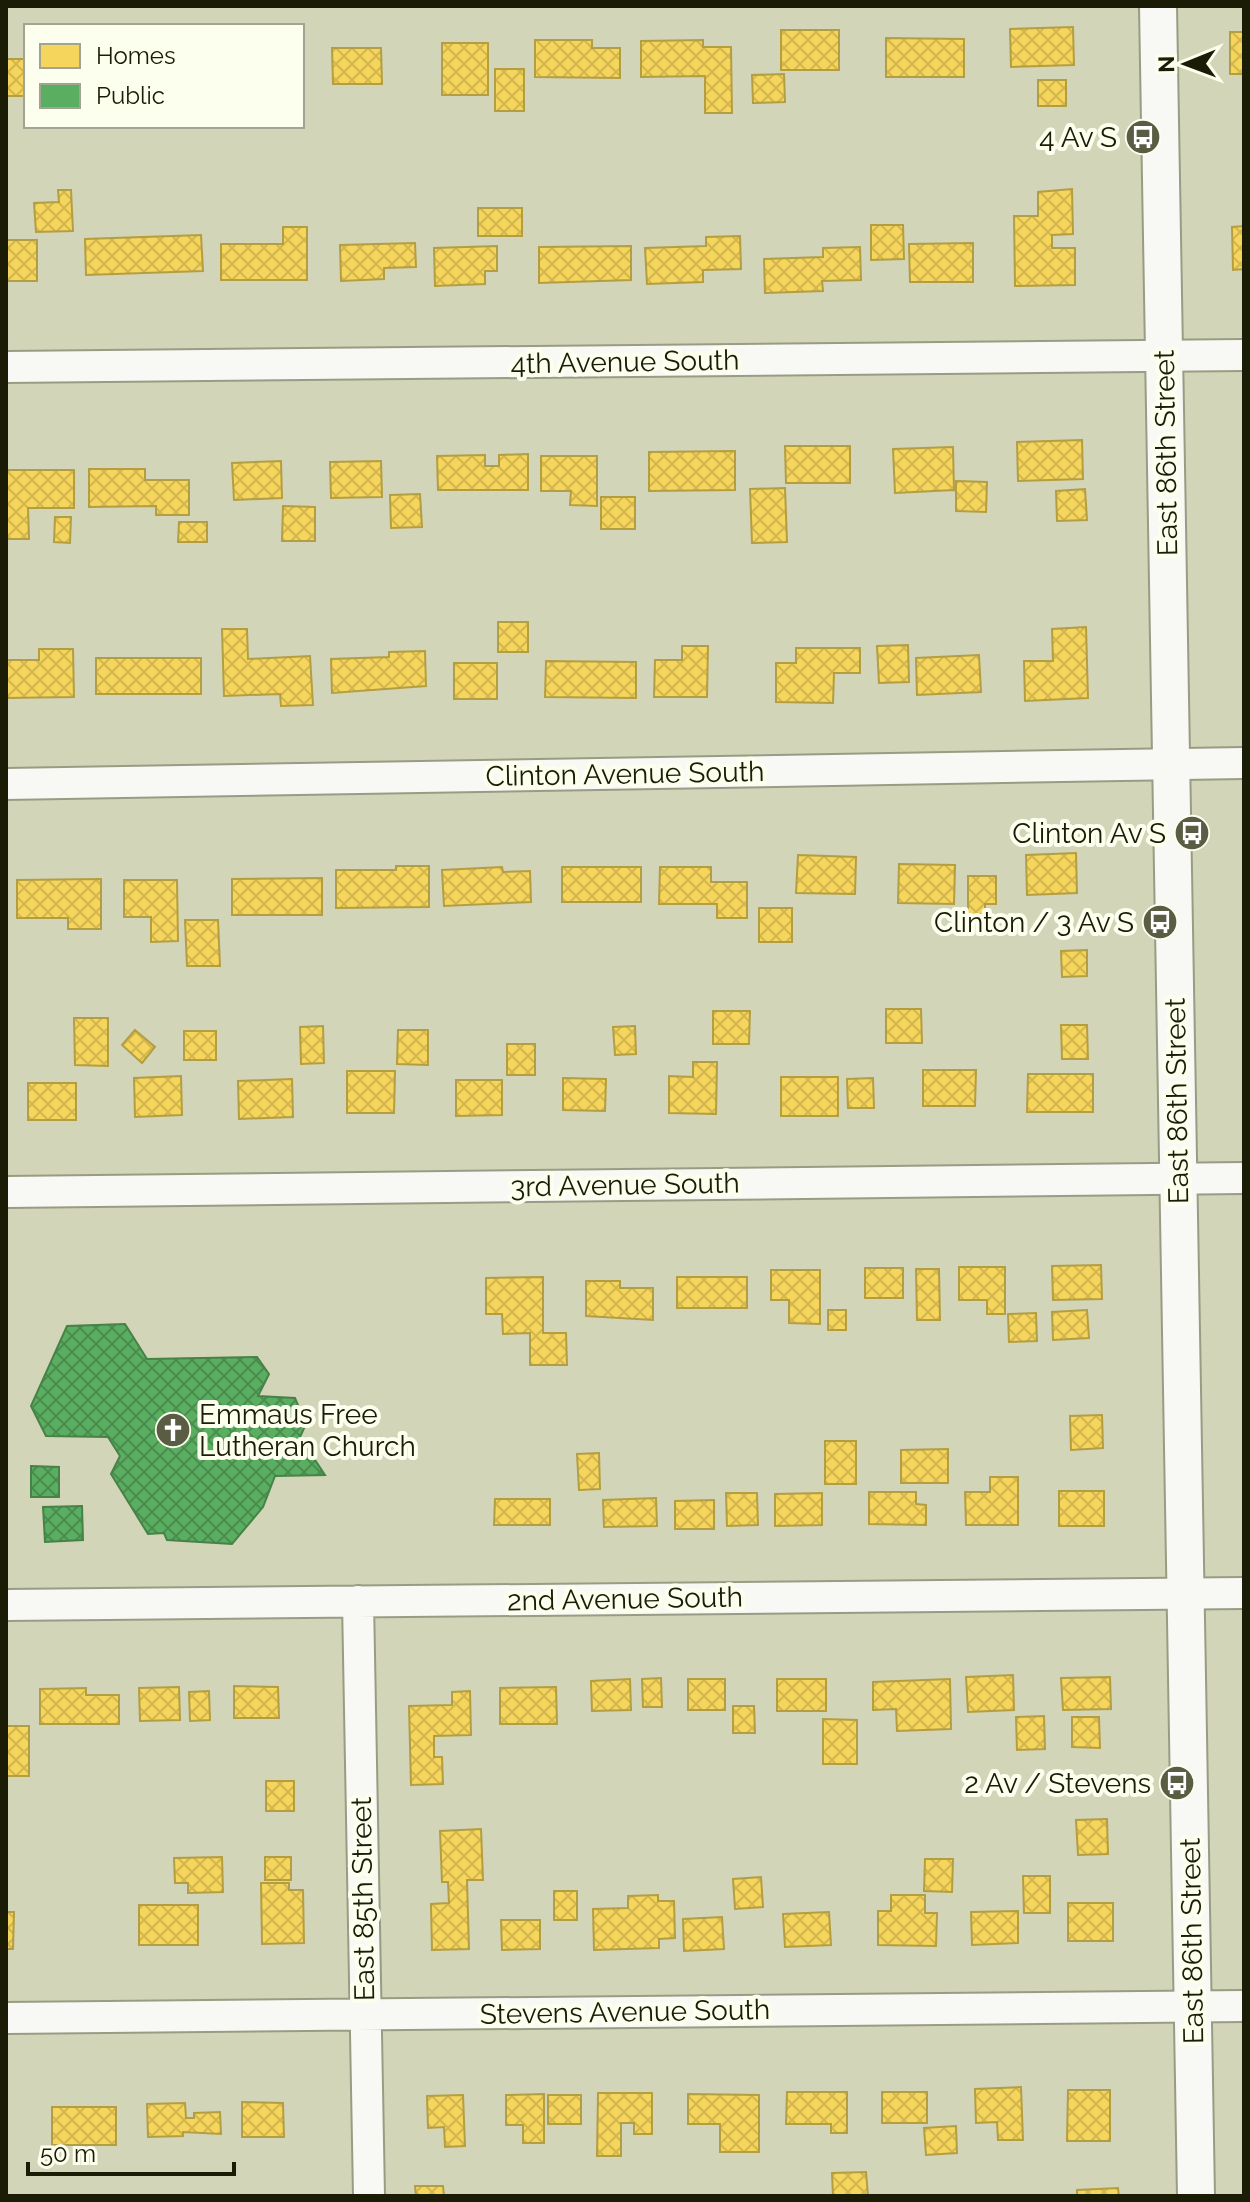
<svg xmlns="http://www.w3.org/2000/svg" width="1250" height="2202" font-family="Raleway,sans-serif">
<defs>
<pattern id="homes-cross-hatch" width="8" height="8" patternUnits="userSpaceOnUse" patternTransform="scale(2)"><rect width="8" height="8" fill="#f6d55c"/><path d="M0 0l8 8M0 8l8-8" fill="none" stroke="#d2b64e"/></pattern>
<pattern id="public-cross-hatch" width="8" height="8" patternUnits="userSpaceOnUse" patternTransform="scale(2)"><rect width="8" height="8" fill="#5aae61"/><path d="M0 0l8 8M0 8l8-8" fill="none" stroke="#4a8d4e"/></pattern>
</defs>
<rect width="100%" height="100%" fill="#d2d5b7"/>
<path fill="url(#homes-cross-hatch)" stroke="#b49e42" stroke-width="2" d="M1073,27L1074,65L1011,67L1010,29Z
M781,30H839V70H781Z
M1230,32H1244V74H1230Z
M886,38L964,39V77H886Z
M535,40H592V48H620V78L535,77Z
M703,40V47H731L732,113H705V76L641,77V41Z
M442,43H488V95H442Z
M332,48H381L382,84H333Z
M6,59H26V96H6Z
M495,69H524V111H495Z
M784,74L785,102L753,103L752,75Z
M1038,80H1066V106H1038Z
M1072,189L1073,234L1052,235V248H1075V285L1015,286L1014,216H1038V192Z
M58,190H71L73,231L36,232L34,203L59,202Z
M478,208H522V236H478Z
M871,225H903L904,259L871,260Z
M1244,226V269L1233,270L1232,227Z
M283,227H307V280H221V244H283Z
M201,235L203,271L86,275L85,239Z
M740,236L741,269L703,270V282L647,284L645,248L706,246V237Z
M6,240H37V281H6Z
M415,243L416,267L384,268V279L341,281L340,245Z
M973,243V282H910L909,244Z
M497,246V271H485V284L435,286L434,248Z
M631,246V280L539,283V247Z
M860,247L861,280L822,281L823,291L765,293L764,259L823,257V248Z
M1082,440L1083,479L1018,481L1017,442Z
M785,446H850V483H786Z
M953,447L954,490L895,493L893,449Z
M735,451V490L649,491V452Z
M528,454V490H438L437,456L485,455V466H499V455Z
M541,456H597V506L570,505L571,491H541Z
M281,461L282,498L234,500L232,463Z
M381,461L382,497L331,498L330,462Z
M89,469H145V480H189V515H156V506L89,507Z
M6,470H74V508H28L29,539H6Z
M956,481L987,482L986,512L956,511Z
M785,488L787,542L752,543L750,489Z
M1085,489L1087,520L1057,521L1056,491Z
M420,494L422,527L391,528L390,495Z
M601,497H635V529H601Z
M283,506L315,507V541H282Z
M55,517H71L70,543L54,542Z
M179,522H207V542H178Z
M498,622H528V652H498Z
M1086,627L1088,698L1025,701L1024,661H1053L1052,629Z
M222,629H247L248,659L310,656L313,705L281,706L280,694L224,696Z
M908,645L909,682L879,683L877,646Z
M682,646H708L707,697H654L655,660H682Z
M796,648H860V673H834L833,703L776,702V663H796Z
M39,649H73L74,697L6,698V660H39Z
M425,651L426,686L332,693L331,659L389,657V652Z
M979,655L981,692L917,695L916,658Z
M96,658H201V694H96Z
M546,661L636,662V698L545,697Z
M454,663H497V699H454Z
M1076,853L1077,893L1027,895L1026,855Z
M798,855L856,857L855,894L796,893Z
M899,864L955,865L954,904L898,903Z
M396,866H429V907L336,908V870H396Z
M502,867L503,872L530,871L531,902L444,906L442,870Z
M562,867H641V902H562Z
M660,867H711V882H747V918H717V904H659Z
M968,876H996V904H985V914H968Z
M322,878V915H232V879Z
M101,879V929H68V918H17V880Z
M124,880H177L178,941L151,942V917H124Z
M759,908H792V942H759Z
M185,920H218L220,966H187Z
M1087,950V976L1062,977L1061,951Z
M886,1009H921L922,1043H886Z
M713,1011H750L749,1044H713Z
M74,1018H108V1066L75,1065Z
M1061,1025H1087L1088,1059H1062Z
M323,1026L324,1063L301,1064L300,1027Z
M635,1026L636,1054L615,1055L613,1027Z
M135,1030L155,1047L142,1063L122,1045Z
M398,1030H428V1065L397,1064Z
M184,1031H216V1060H184Z
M507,1044H535V1075H507Z
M693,1062H717L716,1114L669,1113V1076L693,1077Z
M923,1070H976L975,1106H923Z
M347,1071H395L394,1113H347Z
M1028,1074H1093V1112H1027Z
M181,1076L182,1115L135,1117L134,1078Z
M781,1077H838V1116H781Z
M563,1078L606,1079L605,1111L563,1110Z
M873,1078L874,1108H848L847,1079Z
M292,1079L293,1117L239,1119L238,1081Z
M456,1080H502V1115L456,1116Z
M28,1083H76V1120H28Z
M1101,1265L1102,1299L1053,1300L1052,1266Z
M959,1267H1005V1314H987V1300H959Z
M865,1268H903V1298H865Z
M916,1269H939L940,1320H917Z
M771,1270H820V1324L789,1323V1300H771Z
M543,1277V1333H566L567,1365H530V1333L503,1334L502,1314H486V1278Z
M677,1277H747V1308H677Z
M586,1281H620V1288H653V1320L586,1316Z
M828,1310H846V1330H828Z
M1087,1310L1089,1338L1053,1340L1052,1312Z
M1036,1313L1037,1341L1009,1342L1008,1314Z
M1102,1415L1103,1448L1071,1450L1070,1416Z
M825,1441H856V1484H825Z
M948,1449V1483H901V1450Z
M599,1453L600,1489L579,1490L577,1454Z
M990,1477H1018V1525H966L965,1492H990Z
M1059,1491H1104V1526H1059Z
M869,1492H916V1504L926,1505V1525L869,1524Z
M726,1493H757L758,1525L727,1526Z
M822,1493V1525L775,1526V1494Z
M656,1498L657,1526L604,1527L603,1500Z
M495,1499H550V1525H494Z
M714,1500V1529H675V1501Z
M1013,1675L1014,1710L968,1712L966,1677Z
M1110,1677L1111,1709L1063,1710L1061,1678Z
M661,1678L662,1707H643L642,1679Z
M630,1679L631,1710L592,1711L591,1681Z
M688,1679H725V1710H688Z
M777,1679H826V1711H777Z
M950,1679L951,1729L897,1731L896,1709L873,1710V1682Z
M234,1686L278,1687L279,1718H234Z
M179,1687L180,1720L140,1721L139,1688Z
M556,1687L557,1724H500V1688Z
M86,1688V1695H119V1724H40V1689Z
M209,1691L210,1720L190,1721L189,1692Z
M470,1691L471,1735L434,1736V1757H442L443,1784L411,1785L409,1706L452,1705V1692Z
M733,1706H754L755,1733H733Z
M1044,1716L1045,1749L1017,1750L1016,1717Z
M1072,1717H1099L1100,1748L1072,1747Z
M823,1719L857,1720V1764H823Z
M6,1726H29V1776H6Z
M266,1781H294V1811H266Z
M1107,1819L1108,1854L1078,1855L1076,1820Z
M481,1829L483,1880H467L469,1949L432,1950L431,1904L449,1903L448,1882H442L440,1831Z
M222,1857L223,1892L188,1893V1883H175L174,1858Z
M265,1857H291V1880H265Z
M925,1859H953L952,1892L924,1891Z
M1023,1876H1050V1913H1024Z
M761,1877L763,1907L735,1909L733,1879Z
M261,1883H289V1890H303L304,1943L262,1944Z
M554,1891H577V1920H554Z
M658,1895V1901H674L675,1938L659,1939V1948L594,1950L593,1909L628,1908V1896Z
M891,1895H925V1913H937L936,1946L878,1945V1911H891Z
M1068,1903H1113V1941H1068Z
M139,1905H198V1945H139Z
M1018,1911V1943L972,1945L971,1912Z
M6,1912H14L13,1949H6Z
M829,1912L831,1945L785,1947L783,1914Z
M722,1917L724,1949L684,1951L683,1919Z
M501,1920H540V1949L502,1950Z
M1021,2087L1023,2140H998L997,2122L976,2123L975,2089Z
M1068,2090H1110V2141H1067Z
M787,2092H847V2133H831V2124H786Z
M882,2092H927V2123H882Z
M598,2093H652V2134H634V2123H621V2156H597Z
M544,2094V2143H523V2125H506V2095Z
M688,2094L759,2095V2152H720V2124H688Z
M463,2095L465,2146L445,2147L444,2127L428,2128L427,2096Z
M548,2095H581V2124H548Z
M242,2102L283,2103L284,2137H242Z
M185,2103L186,2118H194V2113L220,2112L221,2134L183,2132V2136L148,2137L147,2104Z
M52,2107H116V2145H52Z
M956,2126L957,2153L926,2155L924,2128Z
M866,2172L868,2196H833L832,2173Z
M415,2186H443L444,2196H416Z
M1118,2188L1119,2196H1077V2190Z"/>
<path fill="url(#public-cross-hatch)" stroke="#478246" stroke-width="2" d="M125,1324L147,1359L257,1357L269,1374L258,1396L295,1398L306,1424L300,1437L325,1475L275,1476L263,1507L232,1544L167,1540L164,1533L148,1534L111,1474L120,1456L108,1437L46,1436L31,1406L67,1326Z
M31,1466L59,1467V1497H31Z
M82,1506L83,1540L45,1542L43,1507Z"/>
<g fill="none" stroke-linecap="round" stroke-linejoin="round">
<defs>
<path id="minor" d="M6,367L1244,355
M6,784L1244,763
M6,1192L1244,1178
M358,1601L369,2196
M6,1605L1244,1593
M6,2018L1244,2006"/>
<path id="tertiary" d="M1158,6L1196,2196"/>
</defs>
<use href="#minor" stroke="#999c84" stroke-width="34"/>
<use href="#tertiary" stroke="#999c84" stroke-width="40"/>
<use href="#minor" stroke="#f8f9f4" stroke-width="30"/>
<use href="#tertiary" stroke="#f8f9f4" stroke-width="36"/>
</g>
<defs>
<symbol id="bus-disc" viewBox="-11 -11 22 22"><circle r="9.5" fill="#5a5d44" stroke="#fdffee"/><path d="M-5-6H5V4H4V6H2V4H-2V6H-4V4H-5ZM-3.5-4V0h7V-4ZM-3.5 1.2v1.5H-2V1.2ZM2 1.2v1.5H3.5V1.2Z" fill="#fff"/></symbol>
<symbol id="church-disc" viewBox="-11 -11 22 22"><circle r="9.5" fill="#5a5d44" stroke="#fdffee"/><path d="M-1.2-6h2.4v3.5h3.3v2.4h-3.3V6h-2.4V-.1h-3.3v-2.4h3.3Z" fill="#fff"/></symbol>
</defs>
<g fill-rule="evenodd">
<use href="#bus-disc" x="1123" y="117" width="40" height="40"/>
<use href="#bus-disc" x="1172" y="813" width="40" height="40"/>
<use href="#bus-disc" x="1140" y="902" width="40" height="40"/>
<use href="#church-disc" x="153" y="1410" width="40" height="40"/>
<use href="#bus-disc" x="1157" y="1763" width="40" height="40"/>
</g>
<g text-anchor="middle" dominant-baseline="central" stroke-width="8" stroke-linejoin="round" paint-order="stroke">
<g font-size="28" fill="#1a1c06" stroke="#fdffee" text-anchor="end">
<text x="1117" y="137">4 Av S</text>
<text x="1166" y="833">Clinton Av S</text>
<text x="1134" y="922">Clinton / 3 Av S</text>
<text x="199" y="1414" text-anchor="start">Emmaus Free<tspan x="199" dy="32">Lutheran Church</tspan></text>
<text x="1151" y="1783">2 Av / Stevens</text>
</g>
<g font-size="28" fill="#1a1c06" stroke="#fdffee">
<text transform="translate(625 362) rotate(-1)">4th Avenue South</text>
<text transform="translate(1166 453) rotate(-91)">East 86th Street</text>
<text transform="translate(625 774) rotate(-1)">Clinton Avenue South</text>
<text transform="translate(1177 1101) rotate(-91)">East 86th Street</text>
<text transform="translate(625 1185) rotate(-1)">3rd Avenue South</text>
<text transform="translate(625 1599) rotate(-1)">2nd Avenue South</text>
<text transform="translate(363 1899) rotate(-91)">East 85th Street</text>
<text transform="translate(1192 1941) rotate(-91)">East 86th Street</text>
<text transform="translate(625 2012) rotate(-1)">Stevens Avenue South</text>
</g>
</g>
<rect width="1250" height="2202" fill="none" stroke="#1a1c06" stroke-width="16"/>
<rect x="24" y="24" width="280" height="104" fill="#fdffee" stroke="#a2a491" stroke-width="2"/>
<rect x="40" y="44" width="40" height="24" fill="#f6d55c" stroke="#a2a491" stroke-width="2"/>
<text x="96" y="64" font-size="24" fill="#1a1c06">Homes</text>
<rect x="40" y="84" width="40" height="24" fill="#5aae61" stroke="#a2a491" stroke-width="2"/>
<text x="96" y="104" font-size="24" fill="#1a1c06">Public</text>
<g transform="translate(1186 64) rotate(269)" stroke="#fdffee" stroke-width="6" paint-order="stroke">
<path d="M0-6L14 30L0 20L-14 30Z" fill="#1a1c06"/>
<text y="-12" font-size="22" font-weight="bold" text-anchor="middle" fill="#1a1c06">N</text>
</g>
<path d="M28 2162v12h206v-12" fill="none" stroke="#1a1c06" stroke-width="4"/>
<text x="40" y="2162" font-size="24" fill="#1a1c06" stroke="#fdffee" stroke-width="6" paint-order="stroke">50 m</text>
</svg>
